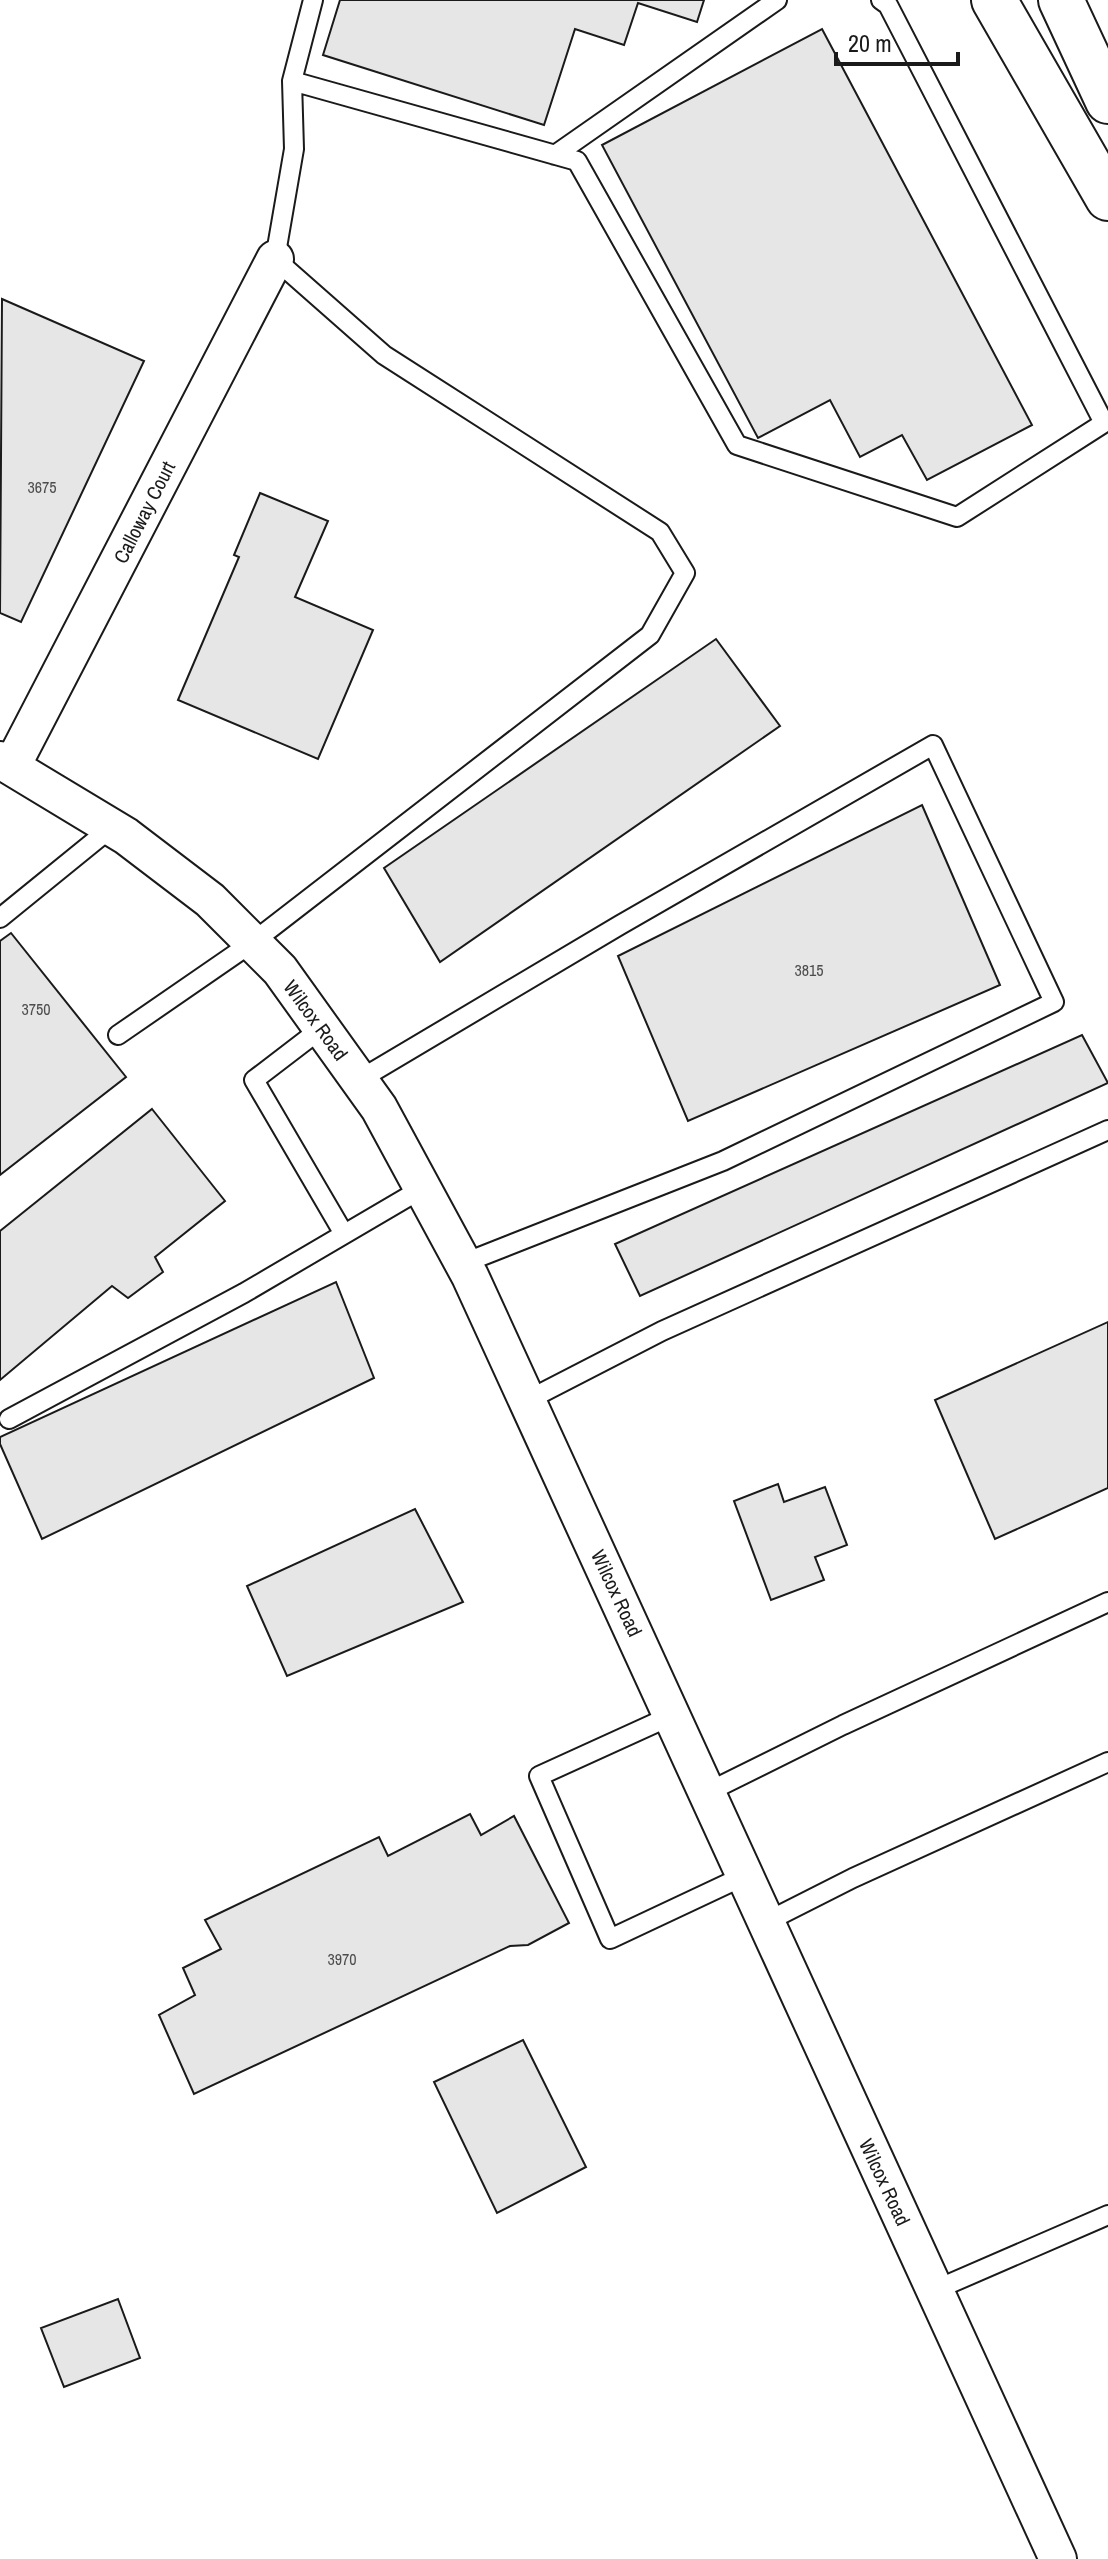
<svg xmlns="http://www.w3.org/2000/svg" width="1108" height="2559" font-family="'Archivo Narrow',sans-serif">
<rect width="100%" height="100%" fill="#fff"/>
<path fill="#e6e6e6" stroke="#1a1a1a" stroke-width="2" d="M340,0H704L697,22L638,3L624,45L575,29L544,125L323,55Z
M822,29L1032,425L927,480L902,435L860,457L830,400L758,438L602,145Z
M2,299L144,361L21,622L0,613Z
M260,493L328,521L295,597L373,630L318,759L178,700L239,557L234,555Z
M716,639L780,726L440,962L384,868Z
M922,805L1000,985L688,1121L618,956Z
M11,933L126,1077L0,1175V941Z
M1082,1035L1108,1083L640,1296L615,1244Z
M152,1109L225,1201L155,1257L163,1272L128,1298L112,1286L0,1380V1231Z
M336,1282L374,1378L42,1539L0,1444V1437Z
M1108,1322V1488L995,1539L935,1400Z
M778,1484L784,1502L825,1487L847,1545L815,1557L824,1580L771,1600L734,1501Z
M415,1509L463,1602L287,1676L247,1586Z
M470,1814L481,1835L514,1816L569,1923L528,1945L510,1946L194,2094L159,2015L195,1995L183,1968L221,1949L205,1920L379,1837L388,1856Z
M523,2040L586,2167L497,2213L434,2082Z
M118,2299L140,2358L64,2387L41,2328Z"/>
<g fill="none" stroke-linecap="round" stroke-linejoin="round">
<defs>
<path id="lane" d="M292,81L577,161L737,445L957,517L1104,423L888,5L881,0
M555,155L777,0
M0,918L112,827
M322,1028L254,1080L344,1234
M118,1035L253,942L650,635L685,573L660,532L384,355L275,259L294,149L292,81L313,0
M359,1080L620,925L933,745L1054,1002L723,1161L464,1263
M528,1400L662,1331L1108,1130
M9,1419L244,1293L423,1188
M673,1715L539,1776L610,1939L744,1876
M708,1792L843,1725L1108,1602
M766,1922L853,1878L1108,1762
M935,2290L1108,2215"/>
<path id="street" d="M0,760L126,836L210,900L280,970L379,1108L470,1276L1058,2559
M12,766L275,259"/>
<path id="highway" d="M994,0L1108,198
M1061,0L1108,101"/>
</defs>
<use href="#lane" stroke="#1a1a1a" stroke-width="22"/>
<use href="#street" stroke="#1a1a1a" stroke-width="40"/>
<use href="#highway" stroke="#1a1a1a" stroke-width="48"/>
<use href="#lane" stroke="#fff" stroke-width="18"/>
<use href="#street" stroke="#fff" stroke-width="36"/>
<use href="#highway" stroke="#fff" stroke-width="44"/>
</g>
<g text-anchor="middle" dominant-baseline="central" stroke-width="6" stroke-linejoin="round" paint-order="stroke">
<g font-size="16" fill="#4d4d4d">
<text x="42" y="487">3675</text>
<text x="809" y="970">3815</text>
<text x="36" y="1009">3750</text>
<text x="342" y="1959">3970</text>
</g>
<g font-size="20" fill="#1a1a1a" stroke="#fff">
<text transform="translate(144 512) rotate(-63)">Calloway Court</text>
<text transform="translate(316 1020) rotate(54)">Wilcox Road</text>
<text transform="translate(617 1593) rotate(65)">Wilcox Road</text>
<text transform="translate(885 2182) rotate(65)">Wilcox Road</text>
</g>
</g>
<path d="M836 52v12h122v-12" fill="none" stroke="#1a1a1a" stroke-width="4"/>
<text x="848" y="52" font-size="24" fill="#1a1a1a" stroke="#ffffff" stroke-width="6" paint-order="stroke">20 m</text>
</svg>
